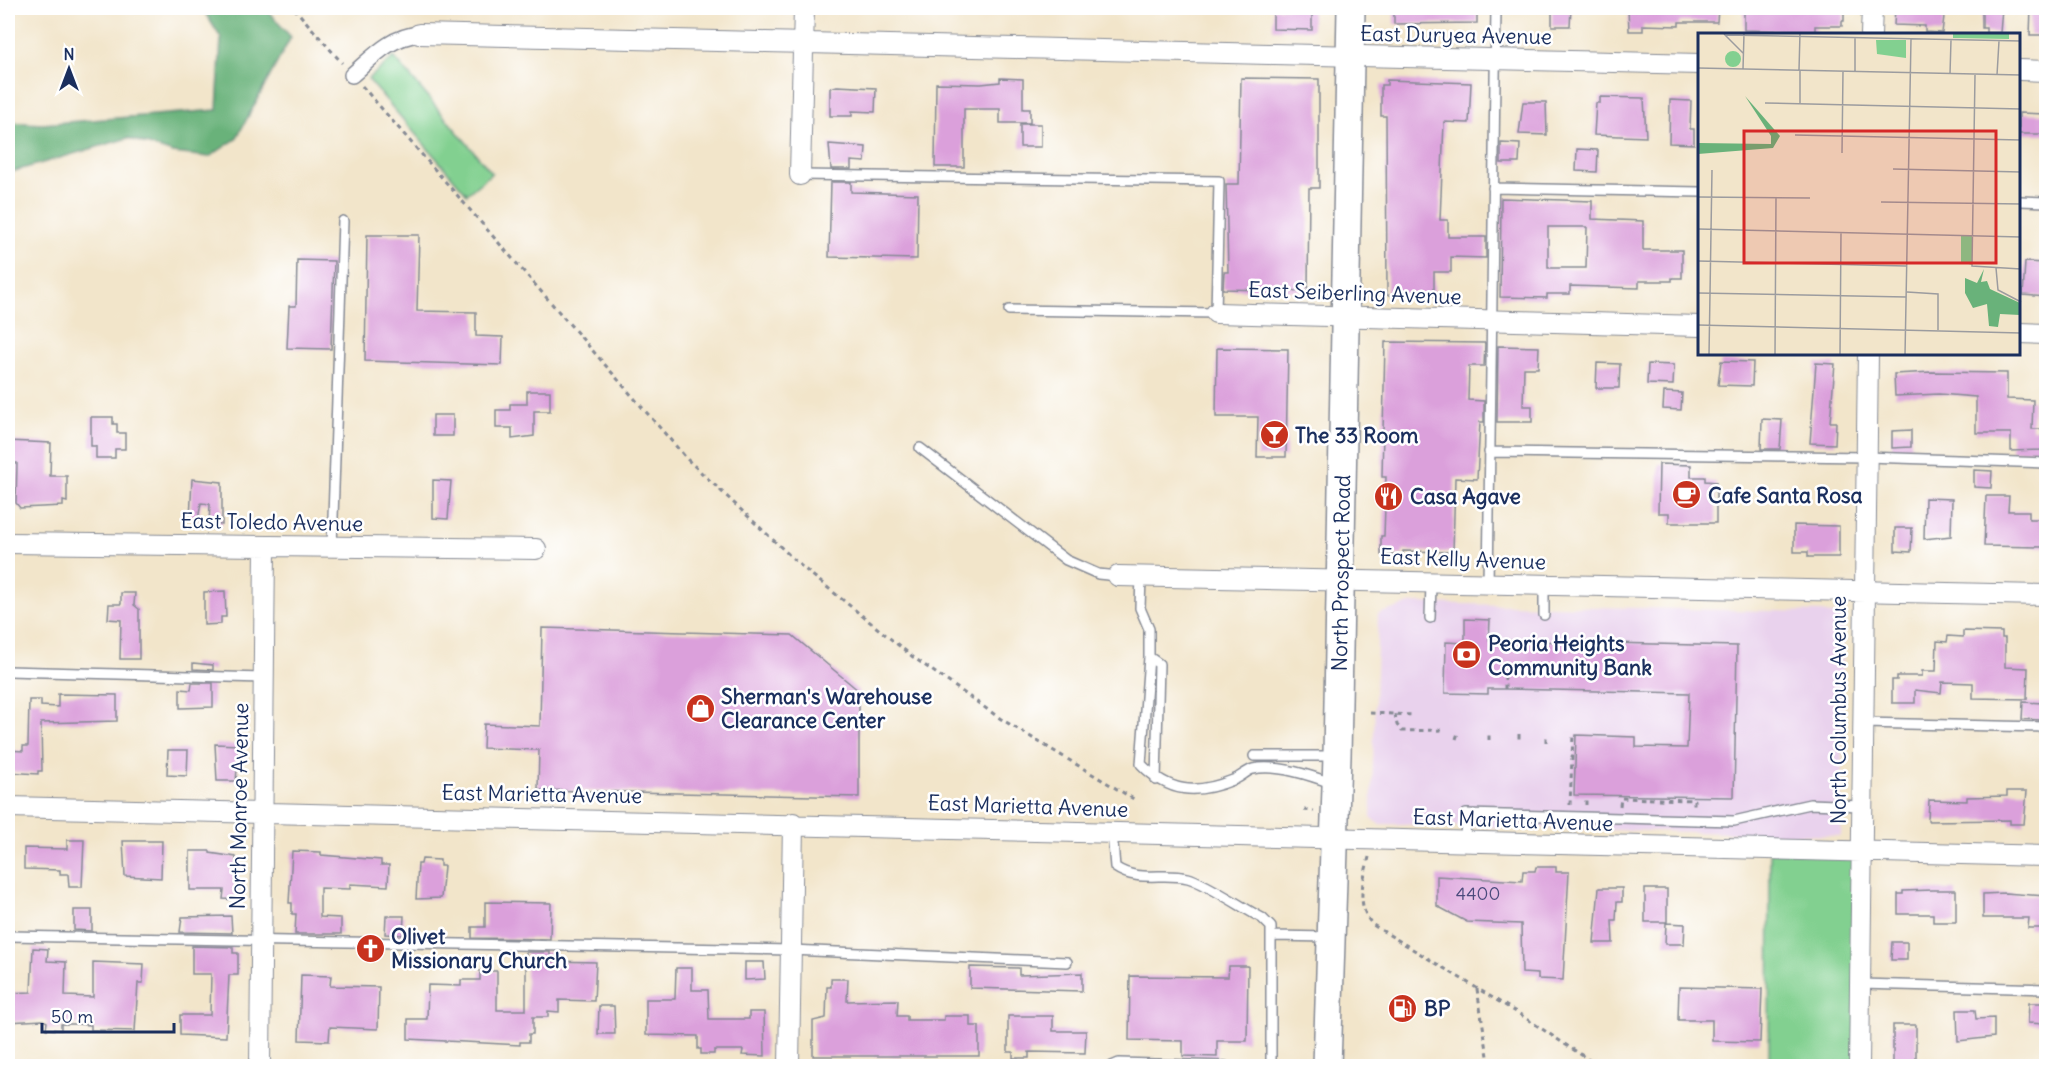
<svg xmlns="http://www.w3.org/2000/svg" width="2054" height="1074" font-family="Delius,sans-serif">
<rect width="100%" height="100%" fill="#fff"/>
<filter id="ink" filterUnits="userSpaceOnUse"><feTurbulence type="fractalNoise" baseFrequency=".0167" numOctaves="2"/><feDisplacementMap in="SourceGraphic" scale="12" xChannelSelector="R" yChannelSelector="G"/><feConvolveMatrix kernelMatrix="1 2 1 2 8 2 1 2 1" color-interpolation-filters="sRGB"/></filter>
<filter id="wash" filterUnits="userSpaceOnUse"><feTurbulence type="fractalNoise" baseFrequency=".008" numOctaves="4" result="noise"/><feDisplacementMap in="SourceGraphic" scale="24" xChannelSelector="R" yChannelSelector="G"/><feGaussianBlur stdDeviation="1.35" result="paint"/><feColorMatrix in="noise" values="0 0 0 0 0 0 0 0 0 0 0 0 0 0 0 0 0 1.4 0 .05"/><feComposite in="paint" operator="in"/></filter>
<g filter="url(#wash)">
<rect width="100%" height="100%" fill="#f2e5ca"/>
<path fill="#e9d2ed" d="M1413,603L1822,612L1843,617L1841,836L1379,824L1371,818L1378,614Z"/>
<path fill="#82d090" stroke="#4e8077" stroke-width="1.5" d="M394,57L492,173L467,194L368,79Z
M1770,852H1861L1859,1066H1769Z"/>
<path fill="#69b27a" stroke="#42706c" stroke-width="1.5" d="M202,8H265L291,37L236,139L209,157L173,153L128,138L8,173V122L42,124L217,110L221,38Z"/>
<g id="blocks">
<path fill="#dba0db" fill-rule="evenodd" d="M1273,8H1312V30L1273,29Z
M1394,8H1477V23L1394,24Z
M1552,8H1571L1570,26H1552Z
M1628,8H1718L1717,22H1679V26L1643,25V31H1629Z
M1744,8H1844V21H1842V26H1815V32L1744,30Z
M1895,8H1945L1942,33L1925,32V26L1894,25Z
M1982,8H2002L2000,33H1986V28H1982Z
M2031,8H2046V35H2030Z
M1000,78L1023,79V109H1030V123H1000V109H964V167H935L936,83L981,84L1000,82Z
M1241,78L1319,79V188H1309L1308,291L1223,289L1224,272H1228L1226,184H1239Z
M1387,80L1471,83L1469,123L1444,122L1440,220H1448V237H1486V258L1451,257V272H1434V296L1387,295L1386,116H1381V85H1387Z
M837,86L876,88L875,112L852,111V116H830V88Z
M1600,97L1644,98L1646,137L1594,135L1596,103H1600Z
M1670,100L1691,101L1690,129H1694V144L1669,143Z
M1523,102H1546L1547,135L1519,134Z
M2019,113L2046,114V134H2019Z
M1020,124H1041V147H1020Z
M1501,143L1520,144L1519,163H1501Z
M829,144L866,147L865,162L851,161V169H831Z
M1577,149L1598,150L1597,172L1576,171Z
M831,182H851V192L918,194L917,259L829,257Z
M1501,198L1592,201V219L1643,221V250H1682V278H1672V281H1639V288L1570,286V294H1547V298L1500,297ZM1548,227H1587L1586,268H1548Z
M367,235H419L417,311L476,312V336L503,337L502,365L365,361Z
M297,260L334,261L331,349L287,348L289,306H296Z
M2025,262L2046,263V297L2023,295Z
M1385,342L1485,343L1484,366H1469L1468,400L1484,401V422H1480L1477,479L1455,478L1453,552L1403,551V555H1381V536H1384L1386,477H1382Z
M1498,346L1539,347L1538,368H1524L1523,406H1532V422H1497Z
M1217,348L1288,349L1286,457H1257L1258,417H1216Z
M1721,361L1753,362L1752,386L1718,385Z
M1597,363L1620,364L1619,388H1596Z
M1816,363L1835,364L1830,422H1836L1835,444L1810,443Z
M1648,364L1674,365L1673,385L1647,384Z
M1932,372L2007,373V399L2033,400L2032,429H2045V447L2043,450L2011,451V433H1976V397L1939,394L1895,396L1894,374Z
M527,391H550V411H534V436L512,439V428H496V410H510V404H527Z
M1664,392L1682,393L1681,410L1663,409Z
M433,415H453V436H433Z
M91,417H113V424H117V433H125V449H115V458H96V446H91Z
M1762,419L1782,420L1780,449H1761Z
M1911,430V447L1892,448V431Z
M8,441L51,443L50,476H67V502L63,501V506L20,508L16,503L17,463H8Z
M1659,464L1691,465V477H1705V481L1716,482V523H1669V513H1658Z
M1974,470L1992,471L1991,488L1974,487Z
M192,479L222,482V525L209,524L210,504L201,503L198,520L190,519Z
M433,480L451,481L448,519L433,518Z
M1986,496H2009L2008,511H2029V519H2044L2046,547L1984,546Z
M1925,498L1952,499L1951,536L1924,539Z
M1794,525L1839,526V557H1808V552H1794Z
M1895,528H1912L1911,552L1895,551Z
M225,591L226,617H221V624L204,625V592Z
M121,593H135L134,605L139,609V659H120L121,620L108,619L109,604H121Z
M1465,619L1490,620L1489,640L1737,646L1734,797L1574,795L1576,735L1636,737V747L1687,748L1689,693L1505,689H1488V694L1445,693L1446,642L1465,643Z
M542,628L792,635L859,691V797L538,790L539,750L483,748L484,724L540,726Z
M1963,631L2002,632V638H2005V667L2028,668L2027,699L1973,698V683L1942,682L1941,693L1915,690V703H1892V680H1897V676H1922V671H1936L1937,641L1947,642L1948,636L1963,637Z
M193,663L213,665V670L193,669Z
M192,683H213V707L180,708V689L191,690Z
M58,694L117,695V721L41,723L42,771H38V774L8,772V750L23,751V746H28L29,700H41V706L58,707Z
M2023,702L2043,703L2042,720L2022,719Z
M215,744L239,745L236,781H217Z
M168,750H188L187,776L167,775Z
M2007,791H2027L2024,824H2010V820L1928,821L1929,800L1967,801V797L2007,796Z
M67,840H84L82,887H69L68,874H60V870L24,869V848L67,849Z
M123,841H162L161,878L125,876Z
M190,851H210V853L236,857L237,900L223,899L224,890H190Z
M292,851L321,852V855L381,860V865H389L388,886L350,884V889L320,888V917L341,918V934H295L296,914H292V903H289Z
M422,859L440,860V866H444L441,898L416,899L418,864H421Z
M1536,867H1556V872H1569L1563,980L1538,979V974L1522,973L1521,924L1467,922L1437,906V876L1522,881L1523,871H1535Z
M1599,888H1622V902H1617L1616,920H1612L1613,943H1594Z
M1645,889H1667V922H1645Z
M1933,890H1956V922H1933V914H1898V894H1903V891Z
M2005,893L2046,896V928H2028L2029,918H1983V894Z
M485,902L551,903L550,939L472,938V927H485Z
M74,910H92V931L74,930Z
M231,916L232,933L180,932L182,917Z
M386,916H404L403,935L385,934Z
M1666,923L1685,924L1684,944H1665Z
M1892,942H1907V960H1891Z
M192,946L233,947V953H238V975H229L226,1037L180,1035V1015H210L211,974H192Z
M33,948L48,949L47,961L66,962L65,996L93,997V962L144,964L143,983H138L135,1031L91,1030V1025L75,1024H61V1030L46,1029L47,1022L43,1020L8,1022V993L31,992Z
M526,952H550V961L596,962L594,1001L559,1000V1012L548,1011V1017H533V1034H529V1042H520V1045L408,1039V1019H427L428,985L461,986V980H480V971H497V1010H526Z
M745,962H764L765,979L745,980Z
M1229,966H1248L1247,1041H1217V1057L1183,1056V1041L1129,1040L1130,976L1228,977Z
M970,967L1019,968V975L1082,973V991L970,988Z
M676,968H692V990H708L709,1019H749V1012H764L765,1056L742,1055L743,1050H714V1054H701V1049H698V1036L646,1035V999H675Z
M301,975L331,976L330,986L379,987L378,1029L330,1027L329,1041L299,1040Z
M831,979H848L847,1001L898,1000L897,1016H907V1020H944V1016H970V1026H979V1056H813V1021L826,1018L827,987H831Z
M1679,987L1762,989L1760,1042L1712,1041V1020H1678Z
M2029,1003H2046V1024L2028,1023Z
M599,1006H614L615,1034H598Z
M1957,1010H1975L1976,1019L1994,1018V1037L1958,1041Z
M1008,1016H1053V1031H1086L1085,1053L1029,1052V1058H1013V1052H1008Z
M1893,1025H1916V1064H1893Z"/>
</g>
</g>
<g filter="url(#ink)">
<use href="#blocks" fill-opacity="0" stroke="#868a94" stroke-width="1.5"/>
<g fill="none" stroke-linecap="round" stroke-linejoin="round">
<defs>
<path id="service" d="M800,175L1219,181L1216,313L1009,310
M1493,188L1700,192
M2020,201L2046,202
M920,448L1066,560L1098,574L1118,576
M1489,452L1866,457L2046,463
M332,547L343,221
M1141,576L1140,608L1149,629V657L1141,764C1169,793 1196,795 1233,780C1240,778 1246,771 1253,769C1278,764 1312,776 1334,784
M1488,585L1496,8
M1544,615V586
M1430,618L1431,583
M1149,657L1159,664L1156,780
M8,671L264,678
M1863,723L2046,727
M1254,756H1335
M1112,832L1115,867C1138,883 1162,872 1188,878C1204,882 1245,909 1262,918L1271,927V1066
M1465,842L1466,814L1734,821L1810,804L1862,806
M8,936L791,950L1067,962
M1272,936L1330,937
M1860,984L2046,989
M1112,1066L1119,1063L1225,1066"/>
<path id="pedestrian" d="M352,75C374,56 390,37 419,34"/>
<path id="minor" d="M419,34L1700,64
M1871,34L1872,8
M2020,70L2046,71
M800,175L804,8
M1216,313L1700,326
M2020,333L2046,334
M8,543L536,549
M1118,576L2046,595
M8,807C687,819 1367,842 2046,856
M260,1066L265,546
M789,1066L793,823
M1859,1066L1868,354"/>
<path id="secondary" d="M1327,1066L1337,756L1351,8"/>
</defs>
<use href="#service" stroke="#868a94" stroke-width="12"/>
<use href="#pedestrian" stroke="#868a94" stroke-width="18"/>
<use href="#minor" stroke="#868a94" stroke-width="22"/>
<use href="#secondary" stroke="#868a94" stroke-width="30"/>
<path stroke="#868a94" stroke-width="3" stroke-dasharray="4.5 4.5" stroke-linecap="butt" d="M294,8L342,63
M362,86L688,460L801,566L913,657L1001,719L1137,801
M1505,689V675
M1370,713L1414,715
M1395,714L1397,725L1402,731L1443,730
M1519,734V741
M1456,739L1458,733
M1489,740V734
M1546,742V735
M1570,805L1573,735
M1586,805V795
M1620,806L1621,798L1694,800V808
M1304,810L1314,811
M1369,857C1363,881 1355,905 1373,925L1521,1015L1598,1066
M1477,989L1488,1056L1497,1066"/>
<use href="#service" stroke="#fff" stroke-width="9"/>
<use href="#pedestrian" stroke="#fff" stroke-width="15"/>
<use href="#minor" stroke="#fff" stroke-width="20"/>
<use href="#secondary" stroke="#fff" stroke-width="27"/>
</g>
</g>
<defs>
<symbol id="bar-disc" viewBox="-11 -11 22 22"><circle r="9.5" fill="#c8321e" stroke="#fff"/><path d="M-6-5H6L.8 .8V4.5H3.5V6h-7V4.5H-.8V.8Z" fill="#fff"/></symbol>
<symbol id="cafe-disc" viewBox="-11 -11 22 22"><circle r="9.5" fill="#c8321e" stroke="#fff"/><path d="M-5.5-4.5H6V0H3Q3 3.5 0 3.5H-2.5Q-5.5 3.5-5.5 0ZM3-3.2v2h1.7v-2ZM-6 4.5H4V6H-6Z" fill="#fff"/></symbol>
<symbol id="restaurant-disc" viewBox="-11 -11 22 22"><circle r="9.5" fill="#c8321e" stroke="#fff"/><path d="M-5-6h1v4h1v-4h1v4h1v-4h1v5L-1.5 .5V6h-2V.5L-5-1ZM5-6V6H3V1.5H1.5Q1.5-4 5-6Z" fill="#fff"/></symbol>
<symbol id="bank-disc" viewBox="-11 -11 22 22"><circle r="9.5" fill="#c8321e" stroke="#fff"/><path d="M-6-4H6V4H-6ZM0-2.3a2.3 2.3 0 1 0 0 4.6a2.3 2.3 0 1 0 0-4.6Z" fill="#fff"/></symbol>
<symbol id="shop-disc" viewBox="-11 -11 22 22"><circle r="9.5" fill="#c8321e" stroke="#fff"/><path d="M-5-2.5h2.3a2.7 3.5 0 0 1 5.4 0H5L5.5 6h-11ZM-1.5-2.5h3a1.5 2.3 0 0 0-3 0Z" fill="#fff"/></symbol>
<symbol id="church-disc" viewBox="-11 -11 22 22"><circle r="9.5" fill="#c8321e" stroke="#fff"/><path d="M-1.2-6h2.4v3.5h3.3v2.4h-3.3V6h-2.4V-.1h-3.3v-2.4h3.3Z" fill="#fff"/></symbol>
<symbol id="fuel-disc" viewBox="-11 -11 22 22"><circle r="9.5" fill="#c8321e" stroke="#fff"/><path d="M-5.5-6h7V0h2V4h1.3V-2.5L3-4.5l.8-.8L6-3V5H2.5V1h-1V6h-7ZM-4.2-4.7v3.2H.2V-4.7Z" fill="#fff"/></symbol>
</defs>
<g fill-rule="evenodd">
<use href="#bar-disc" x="1258" y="418" width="33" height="33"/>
<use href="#cafe-disc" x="1670" y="478" width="33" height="33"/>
<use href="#restaurant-disc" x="1372" y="480" width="33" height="33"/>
<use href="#bank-disc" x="1450" y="638" width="33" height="33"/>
<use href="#shop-disc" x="684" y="692" width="33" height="33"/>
<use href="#church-disc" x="354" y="932" width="33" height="33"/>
<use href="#fuel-disc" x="1386" y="992" width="33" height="33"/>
</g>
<g text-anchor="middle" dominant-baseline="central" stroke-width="5" stroke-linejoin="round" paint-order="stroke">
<g font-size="18" fill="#4b4b7d">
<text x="1478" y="893">4400</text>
</g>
<g font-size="21" fill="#1b2f5e" stroke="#fff">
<text transform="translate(1456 35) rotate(1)">East Duryea Avenue</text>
<text transform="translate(1355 293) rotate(2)">East Seiberling Avenue</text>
<text transform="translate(272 522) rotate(1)">East Toledo Avenue</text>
<text transform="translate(1463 559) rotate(2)">East Kelly Avenue</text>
<text transform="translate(1341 573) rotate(-89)">North Prospect Road</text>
<text transform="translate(1838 710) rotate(-90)">North Columbus Avenue</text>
<text transform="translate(542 794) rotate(1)">East Marietta Avenue</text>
<text transform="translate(239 806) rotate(-89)">North Monroe Avenue</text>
<text transform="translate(1028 806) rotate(2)">East Marietta Avenue</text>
<text transform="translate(1513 820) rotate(2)">East Marietta Avenue</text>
</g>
<g font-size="21" font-weight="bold" fill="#1b2f5e" stroke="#fff" text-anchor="start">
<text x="1295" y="435">The 33 Room</text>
<text x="1708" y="495">Cafe Santa Rosa</text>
<text x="1410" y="496">Casa Agave</text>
<text x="1488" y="643">Peoria Heights<tspan x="1488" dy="24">Community Bank</tspan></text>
<text x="721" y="696">Sherman's Warehouse<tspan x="721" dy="24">Clearance Center</tspan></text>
<text x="391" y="936">Olivet<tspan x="391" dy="24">Missionary Church</tspan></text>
<text x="1424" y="1008">BP</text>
</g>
</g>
<g transform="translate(1698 33)">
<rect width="322" height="322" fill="#f2e5ca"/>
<path d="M255,0H311V6L255,5ZM178,7H208V25L179,21ZM27 26a8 8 0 1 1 16 0a8 8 0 1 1-16 0ZM263,202H274V232L263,229Z" fill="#82d090"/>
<path d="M47,63L82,103L75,115L0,121V110L73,111V103ZM286,236L283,249L289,248L292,256L322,270V282L302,281L300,294L291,293L289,271L275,275L267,260V245L279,250Z" fill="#69b27a"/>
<path fill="none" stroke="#9c9c9f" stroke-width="1.5" d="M26,1L45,20M27,2L323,8M0,35L323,42M45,36L46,1M101,37L102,0M157,39V5M252,41L253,7M277,42L274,233L323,236M299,42L301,8M67,70L323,76M102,70V37M97,102L323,107M144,120L145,38M195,136L323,139M0,164L112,165M183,169L323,171M0,196L323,204M0,228L208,233M298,235L300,257L323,269M209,259L240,261V297M0,260L208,264M0,292L323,300M11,322L14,137M77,322L78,165M142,322L143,199M207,322L213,6"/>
<path fill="#d62828" fill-opacity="0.15" stroke="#d62828" stroke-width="3" d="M46,98H298V230H46Z"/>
<rect width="322" height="322" fill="none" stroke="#1b2f5e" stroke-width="3"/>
</g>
<rect width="2054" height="1074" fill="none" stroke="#fff" stroke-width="30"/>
<g transform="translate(69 69)" stroke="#ffffff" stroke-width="4.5" paint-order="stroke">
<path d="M0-4.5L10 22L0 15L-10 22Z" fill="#1b2f5e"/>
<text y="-9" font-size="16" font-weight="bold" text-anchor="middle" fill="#1b2f5e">N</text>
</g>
<path d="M42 1023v9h132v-9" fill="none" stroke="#1b2f5e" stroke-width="3"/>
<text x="51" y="1023" font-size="18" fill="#1b2f5e" stroke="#ffffff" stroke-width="4.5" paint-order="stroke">50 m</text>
</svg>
